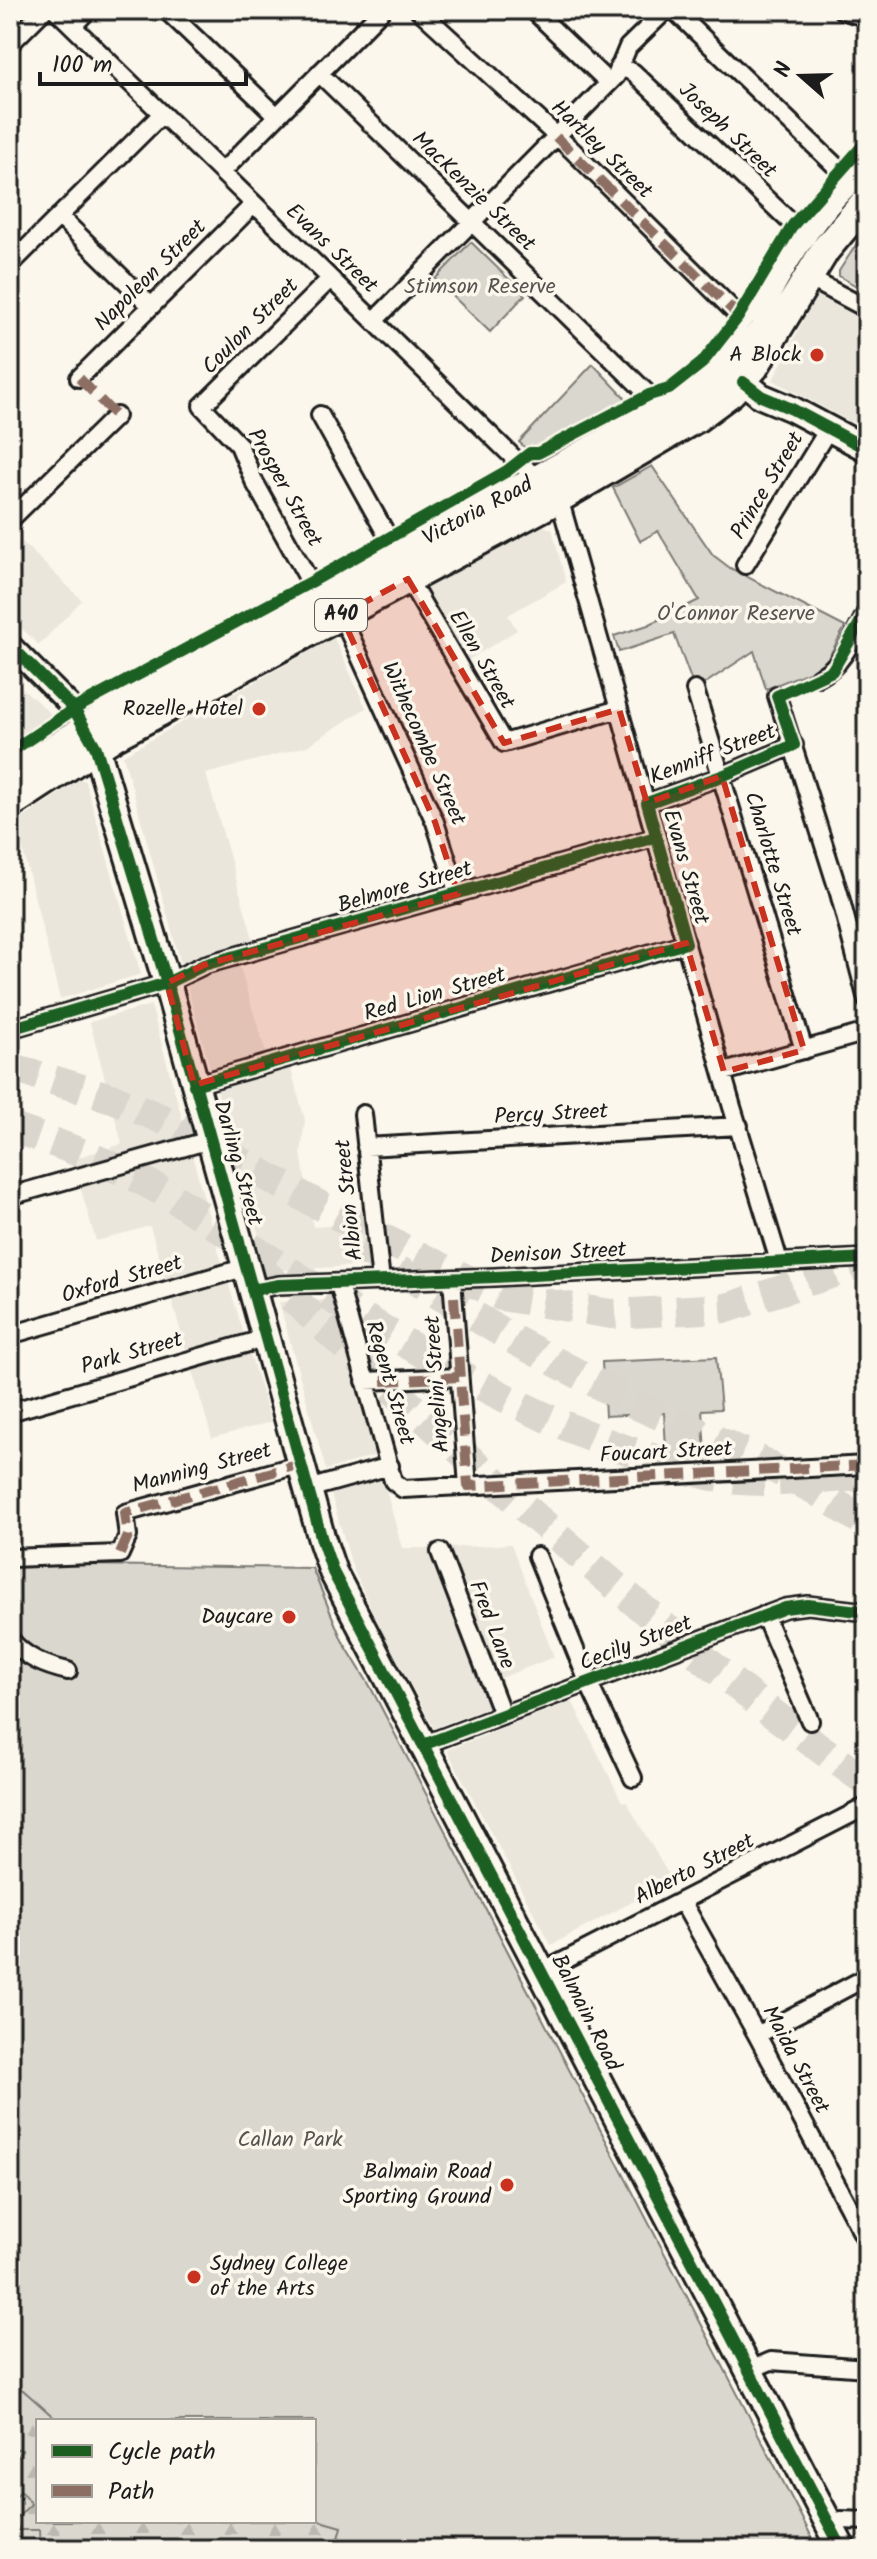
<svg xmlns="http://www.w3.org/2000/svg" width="877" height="2559" font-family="Kalam,sans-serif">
<defs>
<pattern id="forest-firs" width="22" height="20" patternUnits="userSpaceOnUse" patternTransform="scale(2)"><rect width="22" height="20" fill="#dad7ce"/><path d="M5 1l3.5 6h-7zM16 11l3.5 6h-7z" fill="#bab8b0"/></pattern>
</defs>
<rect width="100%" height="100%" fill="#fbf7ec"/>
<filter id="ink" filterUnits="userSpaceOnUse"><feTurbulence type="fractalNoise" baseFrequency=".0125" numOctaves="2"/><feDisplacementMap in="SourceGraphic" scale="16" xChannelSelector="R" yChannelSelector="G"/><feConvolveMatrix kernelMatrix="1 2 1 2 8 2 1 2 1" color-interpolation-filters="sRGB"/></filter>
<g filter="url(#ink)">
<path fill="#eae6dc" d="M816,295L867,322V431L773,380Z
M543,526L552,529L566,582L508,615L517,630L465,662L421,586Z
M21,541L82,600L39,645L10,617V552Z
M334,638L366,708L307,746L206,774L254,942L234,948L266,1053L210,1069L123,755Z
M10,677L51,714L10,746Z
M80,779L85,781L141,974L60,999L16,823Z
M151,1005L219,1253L271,1422L212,1438L150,1226L96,1241L72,1159L122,1144L90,1022Z
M290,1066L305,1120L301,1153L313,1227L366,1223L371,1265L269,1271L216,1087Z
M332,1300L376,1455L326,1470L279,1302Z
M383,1479L402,1548H432L492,1706L434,1728L382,1631L353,1569L331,1494Z
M511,1544L554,1657L496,1680L446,1548Z
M572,1701L622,1802L626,1801L672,1881L551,1945L447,1750Z"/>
<path fill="#dad7ce" stroke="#7b7a75" stroke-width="2" fill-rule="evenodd" d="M867,228V292L839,276V271Z
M471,242L525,295L490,332L435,279Z
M593,364L631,404L530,453L519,442Z
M652,466L713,555L730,568L845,627L824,666L766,689L754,651L695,690L674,634L619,652L614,636L648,625L699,600L658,531L640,541L613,488Z
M716,1357L721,1409L702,1410L706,1464L667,1465L664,1413L605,1416L602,1362Z
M10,1564L312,1568L342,1640L370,1686L818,2549H10ZM38,2421H314V2521H38Z"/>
<path fill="url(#forest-firs)" stroke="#7b7a75" stroke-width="2" d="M10,2387L23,2390L58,2421H38V2521H314V2519L342,2527L336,2549L320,2542L313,2549H29L27,2545L40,2546L39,2530H19L14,2521L31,2504L21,2491L10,2502V2466L22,2450L10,2447Z"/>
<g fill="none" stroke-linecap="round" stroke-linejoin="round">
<path stroke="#dad6cd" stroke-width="30" stroke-dasharray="30 15" stroke-linecap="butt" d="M10,1067L115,1099L169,1122L353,1224L501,1296L611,1314L727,1308L867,1262
M10,1127C80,1151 148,1177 208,1221C351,1308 506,1418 669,1463C686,1468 704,1475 721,1478C768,1485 820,1478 867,1476
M360,1247L516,1341L639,1406L747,1454L815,1490L867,1524
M258,1267C419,1414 579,1561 750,1696C788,1726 828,1754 867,1782"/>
<defs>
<path id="minor" d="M56,10L514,458L559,498L732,1107L779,1261
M166,10L277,116
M419,10L573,151L749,326
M533,10L609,83
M674,10L848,178
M842,10L867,18
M73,26L88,10
M10,44L44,10
M619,67L633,72L802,233
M319,73L649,395L662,412
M222,172L382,10
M59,216L151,306
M10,265L162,114
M807,277L867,309
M374,321L616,76L628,47L666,10
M79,378L254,204
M320,415L398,555
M10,520L116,416
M745,565L829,428
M408,579L504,743L619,709
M319,598L254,481L239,445L202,406L330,279
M341,615L435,822L458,894
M819,677C844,665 854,635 867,611
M695,690L804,1050
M777,696L839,893L867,1000
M647,803L722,776L794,745
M10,1029L167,983L204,965L656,837
M724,1072L867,1032
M194,1085L686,943
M363,1114L381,1282
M366,1147L739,1126
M10,1196L210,1140
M452,1279L468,1486
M339,1284L393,1481L403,1489L867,1465
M252,1290L279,1285L495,1277L867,1258
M10,1335L247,1267
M365,1381L459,1377
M10,1412L266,1338
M308,1489L390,1466
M440,1552L502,1714
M537,1556L589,1684L633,1778
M10,1558L120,1554L128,1536L125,1513L301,1464
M764,1615L810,1721
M10,1639C25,1658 46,1666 68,1671
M423,1745L785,1608L808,1605L867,1612
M682,1901L757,2035L867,2242
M542,1972L867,1806
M757,2035L867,1977
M750,2370L771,2361L867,2368
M828,2523L841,2520L867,2521"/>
<path id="tertiary" d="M10,645L74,709L85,728"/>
<path id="secondary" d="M728,369L761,396L792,409L867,449"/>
<path id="primary" d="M96,748L167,983L322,1540L333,1572L842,2549"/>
<path id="trunk" d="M10,777L133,699L662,412C680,401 699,392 713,377C741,350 756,311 775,277C799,234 829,194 867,162
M10,804L114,736L559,498L696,418L731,392L754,367L825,250L867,200"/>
</defs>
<use href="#minor" stroke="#1c1c1c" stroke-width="22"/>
<use href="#tertiary" stroke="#1c1c1c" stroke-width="26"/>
<use href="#secondary" stroke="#1c1c1c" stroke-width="30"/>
<use href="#primary" stroke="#1c1c1c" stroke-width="32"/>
<use href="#trunk" stroke="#1c1c1c" stroke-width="34"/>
<use href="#minor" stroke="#fbf7ec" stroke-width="16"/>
<use href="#tertiary" stroke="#fbf7ec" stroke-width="20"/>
<use href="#secondary" stroke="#fbf7ec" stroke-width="24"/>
<use href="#primary" stroke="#fbf7ec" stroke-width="26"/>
<use href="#trunk" stroke="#fbf7ec" stroke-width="28"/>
<path stroke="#8d6e63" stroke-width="10" stroke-dasharray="20 10" stroke-linecap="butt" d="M556,137L749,326
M79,378L116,416
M454,1297L468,1486L867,1465
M382,1381L459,1377
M120,1554L128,1536L125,1513L301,1464"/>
<defs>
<path id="cycleway" d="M743,382L761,396L792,409L867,449
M10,645L74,709L96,748L167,983L322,1540L333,1572L842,2549
M10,752L74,709L311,582L507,471L530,453H538L649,395L669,389L702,363L738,317L793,225L867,141
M10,1029L167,983L204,965L656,837
M194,1085L686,943L647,803L722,776L794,745L777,696L832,671L867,611
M252,1290L279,1285L495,1277L867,1258
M423,1745L785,1608L808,1605L867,1612"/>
</defs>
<use href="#cycleway" stroke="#fbf7ec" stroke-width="17"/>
<use href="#cycleway" stroke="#1b5e20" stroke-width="12"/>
</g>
</g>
<path fill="#c8321e" fill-opacity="0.2" stroke="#c8321e" stroke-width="6" stroke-dasharray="16 10" stroke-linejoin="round" d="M408,579L504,743L619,709L647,803L722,776L804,1050L724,1072L686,943L194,1085L167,983L204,965L458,894L435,822L341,615Z"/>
<g fill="#c8321e" stroke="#fbf7ec" stroke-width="3">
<circle cx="817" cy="355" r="8"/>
<circle cx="259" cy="709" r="8"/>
<circle cx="289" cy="1617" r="8"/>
<circle cx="507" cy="2185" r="8"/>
<circle cx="194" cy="2277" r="8"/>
</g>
<g text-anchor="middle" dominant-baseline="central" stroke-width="7" stroke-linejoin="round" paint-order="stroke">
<rect fill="#fbf7ec" stroke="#5f5e5a" stroke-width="2" x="315" y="599" width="52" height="32" rx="6"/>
<g font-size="20" font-weight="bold" fill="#1c1c1c">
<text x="341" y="615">A40</text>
</g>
<g font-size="22" fill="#1c1c1c" stroke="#fbf7ec">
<text transform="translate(727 131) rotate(44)">Joseph Street</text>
<text transform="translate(601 150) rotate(44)">Hartley Street</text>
<text transform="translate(473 192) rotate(44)">MacKenzie Street</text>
<text transform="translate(331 249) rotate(44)">Evans Street</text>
<text transform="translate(151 276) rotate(-45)">Napoleon Street</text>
<text transform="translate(251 327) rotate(-45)">Coulon Street</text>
<text transform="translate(768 486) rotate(-59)">Prince Street</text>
<text transform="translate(284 488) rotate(61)">Prosper Street</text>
<text transform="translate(478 512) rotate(-28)">Victoria Road</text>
<text transform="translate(481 660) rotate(60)">Ellen Street</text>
<text transform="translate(423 744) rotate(66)">Withecombe Street</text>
<text transform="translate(713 755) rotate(-21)">Kenniff Street</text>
<text transform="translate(772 864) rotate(73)">Charlotte Street</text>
<text transform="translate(685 867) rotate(74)">Evans Street</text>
<text transform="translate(405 888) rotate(-16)">Belmore Street</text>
<text transform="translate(435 995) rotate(-16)">Red Lion Street</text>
<text transform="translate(551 1115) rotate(-3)">Percy Street</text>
<text transform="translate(237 1163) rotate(74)">Darling Street</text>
<text transform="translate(350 1200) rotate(-96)">Albion Street</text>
<text transform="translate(558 1254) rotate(-3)">Denison Street</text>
<text transform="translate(122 1280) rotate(-16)">Oxford Street</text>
<text transform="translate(132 1354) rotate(-16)">Park Street</text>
<text transform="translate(389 1383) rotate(74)">Regent Street</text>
<text transform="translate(438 1384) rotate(-94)">Angelini Street</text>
<text transform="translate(666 1453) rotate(-3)">Foucart Street</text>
<text transform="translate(202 1469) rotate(-15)">Manning Street</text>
<text transform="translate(491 1625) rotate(69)">Fred Lane</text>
<text transform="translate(636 1644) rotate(-21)">Cecily Street</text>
<text transform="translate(695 1870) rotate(-27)">Alberto Street</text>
<text transform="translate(585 2013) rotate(63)">Balmain Road</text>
<text transform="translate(795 2060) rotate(62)">Maida Street</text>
</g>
<g font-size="22" fill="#555451" stroke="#fbf7ec">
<text x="480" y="287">Stimson Reserve</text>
<text x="736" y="614">O'Connor Reserve</text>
<text x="290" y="2140">Callan Park</text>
</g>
<g font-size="22" fill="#1c1c1c" stroke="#fbf7ec" text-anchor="end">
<text x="801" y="355">A Block</text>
<text x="243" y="709">Rozelle Hotel</text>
<text x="273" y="1617">Daycare</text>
<text x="491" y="2172">Balmain Road<tspan x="491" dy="25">Sporting Ground</tspan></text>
<text x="210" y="2264" text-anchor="start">Sydney College<tspan x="210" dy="25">of the Arts</tspan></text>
</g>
</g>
<rect width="877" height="2559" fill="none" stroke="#fbf7ec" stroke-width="40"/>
<rect x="20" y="20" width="837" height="2519" fill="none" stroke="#1c1c1c" stroke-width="3" filter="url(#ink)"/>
<rect x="36" y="2419" width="280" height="104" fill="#fbf7ec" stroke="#a29f99" stroke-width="2"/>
<rect x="52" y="2445" width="40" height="12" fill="#1b5e20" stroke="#a29f99" stroke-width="2"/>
<text x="108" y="2459" font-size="24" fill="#1c1c1c">Cycle path</text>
<rect x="52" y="2485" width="40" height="12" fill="#8d6e63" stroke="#a29f99" stroke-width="2"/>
<text x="108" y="2499" font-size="24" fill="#1c1c1c">Path</text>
<g transform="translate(801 76) rotate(290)" stroke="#fbf7ec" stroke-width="6" paint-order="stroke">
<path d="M0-6L14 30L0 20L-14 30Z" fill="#1c1c1c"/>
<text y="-12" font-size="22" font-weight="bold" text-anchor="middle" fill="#1c1c1c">N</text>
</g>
<path d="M40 72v12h206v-12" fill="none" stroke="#1c1c1c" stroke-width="4"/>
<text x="52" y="72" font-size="24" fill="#1c1c1c" stroke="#fbf7ec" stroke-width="6" paint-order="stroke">100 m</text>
</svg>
